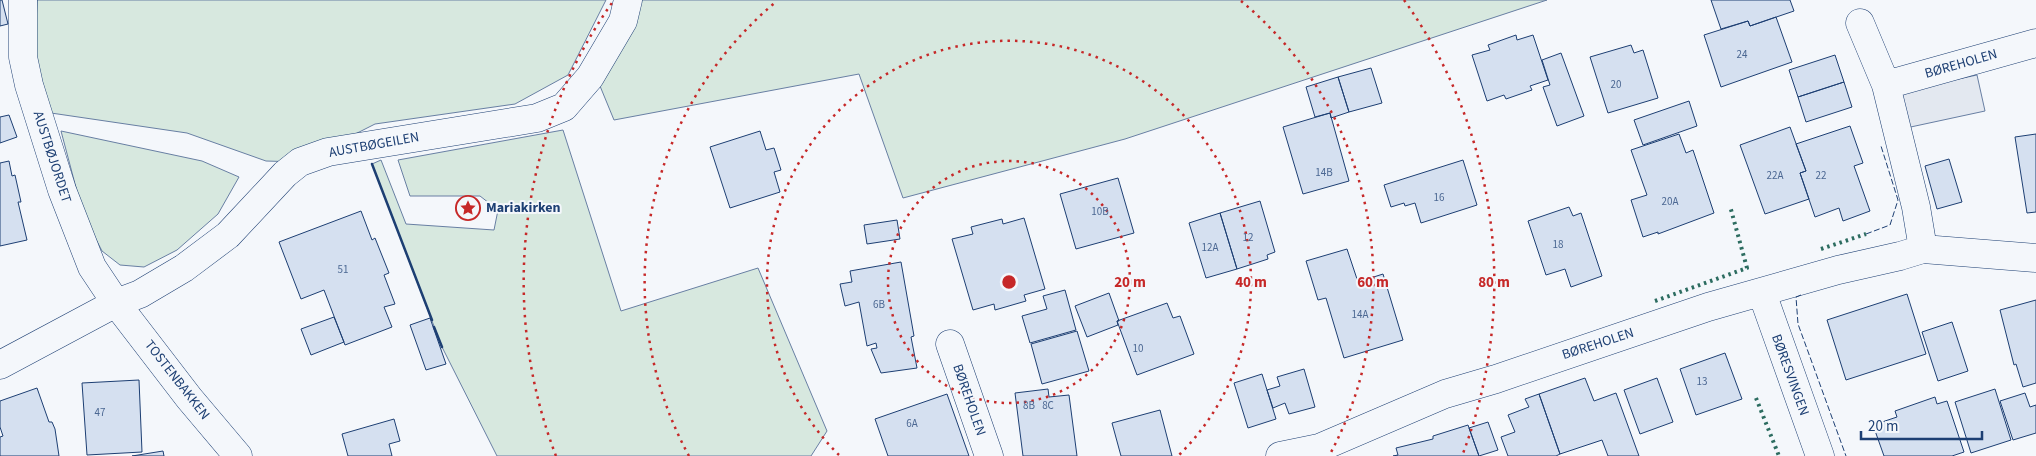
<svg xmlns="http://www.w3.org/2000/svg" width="2036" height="456" font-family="'Source Sans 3',sans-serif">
<rect width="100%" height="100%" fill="#f4f7fb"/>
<path fill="#d7e8df" stroke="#687fa3" d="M37,0H606L568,75L515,104L375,124L300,162L266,161L187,133L51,113L35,56Z
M636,0H1547L1125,139L903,198L859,74L614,120L600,86Z
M563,130L621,311L758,268L827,431L811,456H497L442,347L372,164L381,160L406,224L494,230L498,210L480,196H410L398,160Z
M61,131L202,161L239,177L218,214L177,250L144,267L120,265L102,251L83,214Z"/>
<path fill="#e3e8f0" stroke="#687fa3" d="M1977,75L1985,111L1906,128L1898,92Z"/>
<path fill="#d5e0f0" stroke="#1d3f73" d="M0,0H2L8,24L0,26Z
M1711,0H1790L1794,11L1750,26L1748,21L1721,29Z
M1776,17L1792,62L1721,87L1704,35L1748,21L1750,26Z
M1516,35L1517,40L1533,35L1548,80L1530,86L1532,90L1506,99L1504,95L1487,101L1472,55L1490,50L1488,45Z
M1631,45L1634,53L1643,50L1658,98L1608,113L1590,57Z
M1561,53L1584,116L1557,126L1543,87L1550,85L1542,60Z
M1835,55L1844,82L1798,97L1789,70Z
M1371,68L1382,103L1349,112L1338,77Z
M1338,77L1349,112L1331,118L1330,113L1315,117L1306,87Z
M1844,82L1852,107L1806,122L1798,97Z
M1689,101L1697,126L1643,145L1634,120Z
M1330,113L1349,181L1303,194L1283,127Z
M9,115L17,137L0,143V117Z
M1850,126L1863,163L1854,166L1870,211L1843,221L1839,208L1815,217L1800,173L1806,171L1796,144Z
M1790,127L1806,171L1800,173L1809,199L1765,214L1740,145Z
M760,131L766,150L774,148L781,170L774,172L780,192L730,208L710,147Z
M1679,134L1686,153L1693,150L1714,213L1658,234V232L1643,237L1631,200L1647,195L1631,150Z
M2036,134V212L2027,213L2015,137Z
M1949,159L1962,202L1937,209L1925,166Z
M1463,160L1477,205L1421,223L1415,203L1405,206L1404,203L1391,207L1384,185Z
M9,161L12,176L15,175L21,202H18L27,240L0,246V163Z
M1118,178L1134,233L1076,249L1060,194Z
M1260,201L1275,252L1267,255L1268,259L1237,269L1220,213Z
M1569,207L1573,216L1581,213L1602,276L1571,287L1565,269L1546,275L1528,221Z
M361,211L372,240L375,238L389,273L384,275L395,304L384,307L392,327L345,345L324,290L301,299L279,242Z
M1220,213L1237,269L1206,278L1189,223Z
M1024,218L1045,289L1024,295L1026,301L995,310L994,304L973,310L952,239L973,234L971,227L1002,219L1003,224Z
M897,220L900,239L867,244L864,225Z
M1347,249L1358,282L1383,274L1403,340L1344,358L1326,298L1318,300L1306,261Z
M901,262L914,336L911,337L917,368L881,373L871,349L877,348L876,343L867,346L859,302L845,306L840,284L852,282L850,271Z
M1065,290L1076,330L1030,343L1022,316L1047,309L1043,296Z
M1109,293L1119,321H1117L1118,325L1087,337L1075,306Z
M1907,294L1926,354L1846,380L1827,320Z
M2036,300V383L2023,387L2016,364L2014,365L2000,310Z
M1167,303L1173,318L1180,316L1194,354L1137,375L1117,321Z
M334,317L344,342L311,355L301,329Z
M430,318L446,364L426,370L410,325Z
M1952,322L1968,371L1938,381L1922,332Z
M1077,331L1089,371L1042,384L1031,344Z
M1725,353L1742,399L1696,415L1680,369Z
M1304,369L1315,407L1289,414L1285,403L1273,408L1267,390L1280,386L1277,377Z
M1262,374L1276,419L1248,428L1234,383Z
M1585,378L1594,401L1616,393L1639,456H1608L1602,440L1560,454L1539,394Z
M1657,378L1673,422L1640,434L1624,390Z
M139,380L142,452L87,455L82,383Z
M37,388L49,422H52L55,429L59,456H0V437L3,436L0,427V401Z
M1048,389L1049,397L1069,395L1077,456H1023L1015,393Z
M1995,389L2011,440L1971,453L1955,402Z
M2025,393L2030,407L2036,405V433L2013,440L2000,401Z
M947,394L969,456H888L875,419Z
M1539,394L1560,454L1556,456H1508L1501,437L1515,432L1508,415L1529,407L1525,399Z
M1935,397L1937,404L1947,401L1964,452L1952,456H1884L1873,425L1897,417L1895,411Z
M1160,410L1172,456H1121L1112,423Z
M394,419L400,441L389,444L392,456H348L342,434Z
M1488,422L1498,450L1479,456L1469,428Z
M1468,425L1479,456H1393L1398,455L1396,448L1433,439V436Z
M163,451L164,456H132Z"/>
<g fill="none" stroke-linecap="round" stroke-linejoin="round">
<defs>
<path id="street" d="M23,0V57L29,85L62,190L92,267L116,303L189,398L238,456
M1886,85L2036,43
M1923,249L2036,258
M1762,293L1820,456
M950,344L989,456
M0,365L116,303L140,294L184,268L228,235L285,174L300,162L328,152L537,118L564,107L590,77L623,21L628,0
M1280,456L1319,448L1445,394L1496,379L1708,307L1838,270L1900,256L1923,249L1916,207L1886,85L1860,23"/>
</defs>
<use href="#street" stroke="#1d3f73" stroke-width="29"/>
<use href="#street" stroke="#f4f7fb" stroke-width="28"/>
<path stroke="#2c6c60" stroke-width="4" stroke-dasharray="2.5 4" stroke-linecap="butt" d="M1821,249L1866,234
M1655,301L1747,268L1730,206
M1756,398L1779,456"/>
<path stroke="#1d3f73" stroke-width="1" stroke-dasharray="6 2.5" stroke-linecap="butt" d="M1866,234L1890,225L1898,200L1881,146
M1801,295L1796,297L1798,324L1846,456"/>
<path stroke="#1d3f73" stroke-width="2.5" d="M372,164L432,320
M434,327L442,347"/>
</g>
<g fill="none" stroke="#c62828" stroke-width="2.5" stroke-dasharray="2.5 5">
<circle cx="1009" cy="282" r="121"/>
<path d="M839 455A242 242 0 1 1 1179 455"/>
<path d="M689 456A364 364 0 0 1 777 1M1241 1A364 364 0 0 1 1329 456"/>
<path d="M556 456A485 485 0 0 1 614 0M1404 0A485 485 0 0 1 1462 456"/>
</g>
<defs>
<symbol id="sight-ring" viewBox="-11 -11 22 22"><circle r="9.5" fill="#f4f7fb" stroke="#c62828" stroke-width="1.5"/><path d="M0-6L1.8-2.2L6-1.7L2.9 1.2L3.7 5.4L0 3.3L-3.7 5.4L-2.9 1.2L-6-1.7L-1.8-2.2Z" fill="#c62828"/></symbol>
</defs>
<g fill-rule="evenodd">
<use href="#sight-ring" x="454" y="194" width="28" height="28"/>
</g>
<g text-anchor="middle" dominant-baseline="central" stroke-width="4" stroke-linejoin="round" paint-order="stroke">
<g font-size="11" fill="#4b6792">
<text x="1742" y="54">24</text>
<text x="1616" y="84">20</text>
<text x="1324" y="172">14B</text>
<text x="1775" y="175">22A</text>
<text x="1821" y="175">22</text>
<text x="1439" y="197">16</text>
<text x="1670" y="201">20A</text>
<text x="1100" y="211">10B</text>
<text x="1248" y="237">12</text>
<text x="1558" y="244">18</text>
<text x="1210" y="247">12A</text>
<text x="343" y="269">51</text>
<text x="879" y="304">6B</text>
<text x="1360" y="314">14A</text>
<text x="1138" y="348">10</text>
<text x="1702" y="381">13</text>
<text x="1029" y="405">8B</text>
<text x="1048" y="405">8C</text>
<text x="100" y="412">47</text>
<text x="912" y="423">6A</text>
</g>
<g font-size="14" fill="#1d3f73" stroke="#f4f7fb">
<text transform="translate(1961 64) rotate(-16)">BØREHOLEN</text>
<text transform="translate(374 145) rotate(-10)">AUSTBØGEILEN</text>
<text transform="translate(52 157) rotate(72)">AUSTBØJORDET</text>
<text transform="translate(1598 344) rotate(-18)">BØREHOLEN</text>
<text transform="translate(1790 375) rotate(70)">BØRESVINGEN</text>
<text transform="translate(177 380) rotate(52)">TOSTENBAKKEN</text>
<text transform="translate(969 400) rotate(71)">BØREHOLEN</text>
</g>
<g font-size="14" font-weight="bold" fill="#1d3f73" stroke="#f4f7fb" text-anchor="start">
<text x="486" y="208">Mariakirken</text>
</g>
</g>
<circle cx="1009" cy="282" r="8" fill="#c62828" stroke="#f4f7fb" stroke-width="2.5"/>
<g font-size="15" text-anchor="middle" font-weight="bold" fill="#c62828" stroke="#f4f7fb" stroke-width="4" stroke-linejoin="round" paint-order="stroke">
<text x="1130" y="287">20 m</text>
<text x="1251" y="287">40 m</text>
<text x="1373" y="287">60 m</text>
<text x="1494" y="287">80 m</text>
</g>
<path d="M1861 431v8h121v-8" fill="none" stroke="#1d3f73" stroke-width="2.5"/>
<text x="1868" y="431" font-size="15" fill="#1d3f73" stroke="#f4f7fb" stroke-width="4" paint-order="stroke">20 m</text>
</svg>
